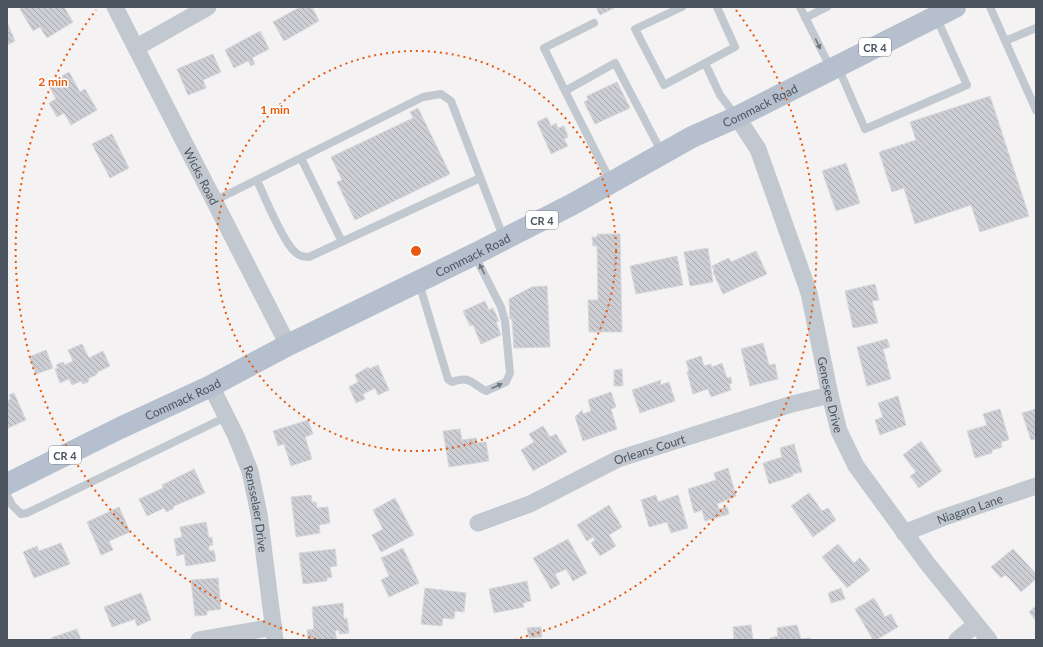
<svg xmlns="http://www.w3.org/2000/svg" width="1043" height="647" font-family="Lato,sans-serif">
<defs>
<pattern id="building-back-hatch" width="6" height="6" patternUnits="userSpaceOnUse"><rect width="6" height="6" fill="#ccced4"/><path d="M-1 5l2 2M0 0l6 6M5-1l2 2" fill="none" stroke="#a8aaaf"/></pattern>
</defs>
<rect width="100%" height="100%" fill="#f4f2f2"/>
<path fill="url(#building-back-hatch)" stroke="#d7d8dc" d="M23,7H64L73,22L47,38L40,27L33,31L20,9Z
M300,7H312L319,21L284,41L273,22Z
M596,7H616L600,15Z
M7,22L15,41L7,45Z
M260,31L269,49L252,58L255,64L251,66L248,61L234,68L225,50Z
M213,54L221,72L203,80L206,88L188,95L177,69Z
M69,72L80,92L85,89L97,110L71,125L64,113L57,117L49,103L56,99L48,84Z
M617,82L630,108L595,124L584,102L588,100L587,96Z
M990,96L1029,216L980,232L971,205L915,224L904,188L892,192L879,152L916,140L910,122Z
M418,108L450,174L355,220L337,182L342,180L331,157L413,118L410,112Z
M547,117L551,126L556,123L558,128L564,126L568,137L564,139L568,146L551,154L537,122Z
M112,134L129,168L110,178L92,144Z
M846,163L860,203L836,211L822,171Z
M597,234H620L622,332H589L588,300H598L597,246H593L592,237H597Z
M708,248L713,282L690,286L684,252Z
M756,251L767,274L723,294L713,272L714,271L712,266L729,258L731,262Z
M677,256L683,285L636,294L630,266Z
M875,284L879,300L872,301L878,323L853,328L845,291Z
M547,286L550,347L514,348L512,319H510L509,299L532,287Z
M485,301L489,310L493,308L499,321L496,322L501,335L481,344L473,325L470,326L463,311Z
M887,339L890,347L883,349L891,379L867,386L857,347Z
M763,343L769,365L775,364L778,379L750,386L741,349Z
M82,344L89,358L103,351L110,366L98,372L96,375L89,378L88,382L83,384L81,381L72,385L69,379L60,383L55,369L58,368L56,365L63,362L65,365L73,361L68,350Z
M46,350L53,368L36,374L29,357Z
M701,356L704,366L711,364L712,367L722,363L727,378L731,377L732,383L729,384L731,390L711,397L708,389L693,394L687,372L689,371L686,361Z
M378,365L389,390L378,395L375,388L363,394L365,399L356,403L349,387L358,382L355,375L368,367L369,369Z
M622,369L623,386H614V370Z
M661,380L660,385L669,382L675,401L640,413L632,390Z
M611,392L616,407L611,409L617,429L583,441L575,417L582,410L583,414L591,411L588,400Z
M14,393L26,420L8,428L7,401L11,399L9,395Z
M898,396L906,425L880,435L875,420L883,417L878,403Z
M1000,409L1009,440L1001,442L1002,447L992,450V453L975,458L967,431L987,425L983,414Z
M1036,409V439L1031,440L1022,413Z
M308,420L313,434L305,437L312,459L291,466L284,444L278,446L273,431Z
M543,426L550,437L556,434L567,452L533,471L521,450L534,442L529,434Z
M460,429L462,440L476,438L477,443L486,442L489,461L449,467L443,431Z
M921,441L942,471L919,488L910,476L916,472L903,455Z
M794,444L802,472L793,474V476L769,484L763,463L782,457L780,448Z
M728,468L736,496L717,504L719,509L727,507L729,514L705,521L702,510L694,513L688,489L716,480L714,473Z
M194,469L205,493L174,506L173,509L166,512L164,508L147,516L139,499L163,488L162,485Z
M809,493L822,511L828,508L836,520L813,537L791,506Z
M311,495L312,502H316L317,508L328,507L330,523L319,525L320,533L296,537L291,497Z
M656,495L658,502L678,495L688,528L671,533L667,522L649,527L641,500Z
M395,498L414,535L381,552L372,535L383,529L373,510Z
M609,505L622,527L609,535L616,546L600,556L591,543L595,540L593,537L587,541L577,525Z
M119,507L130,532L109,541L113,550L101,555L87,522Z
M206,522L209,538L212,537L213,545L209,546V551L214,550L216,561L186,566L184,554L177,556L174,539L182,537L180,527Z
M568,539L587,573L573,581L566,569L555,574L560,584L551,589L533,558Z
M61,543L70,564L34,578L23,552L37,546L39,551Z
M838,544L854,563L860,558L870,570L847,588L822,557Z
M403,548L419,583L389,597L381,580L389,576L381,558Z
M335,549L337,566L330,567L332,577L327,578V581L303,584L299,553Z
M1013,549L1036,574V579L1021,592L1008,577L1005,575L1001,578L991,567Z
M218,578L221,609L207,611V615L195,616L191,580Z
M527,581L531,601L523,603L524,607L494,613L489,589Z
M425,588L466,593L464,612L455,611L454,619L443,618L442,626L421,624Z
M841,588L845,599L831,603L828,593Z
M141,593L151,620L137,626L135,619L112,627L104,607Z
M874,598L885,617L891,614L898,627L876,640H873L855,609Z
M343,603L344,619L347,618L349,633L339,634V630L335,631L337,640H308L307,630L314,629L312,607Z
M1036,606V621L1029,612Z
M751,625L753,640H728L734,639L733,627Z
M797,625L801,639L810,638L811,640H771L770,638L778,636L777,628Z
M541,627L542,637L529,638L527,628Z
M77,629L81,640H51V638Z"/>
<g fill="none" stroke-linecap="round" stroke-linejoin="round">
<path stroke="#c1c8cf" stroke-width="8" d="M682,7L635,29L664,85L735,47L717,7
M800,7L831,69
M990,7L1036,110
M805,18L827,7
M1005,41L1036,28
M705,63L720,95L736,116
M838,67L865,129L967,85L936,17
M565,91L544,48L594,23
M301,158L342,242
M257,180C264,196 283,242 295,252C299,256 303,257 309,257L480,178
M611,182L565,91L615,63L662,153
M214,201L423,97L441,94L451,101L504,239
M419,283L448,379L452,382C471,375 471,384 486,391L506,382L510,373L505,321L501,307L475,256
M7,495L12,505L21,514L27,513L226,417"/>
<g stroke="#c1c8cf" stroke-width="17">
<path id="s1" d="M115,7L288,345"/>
<path d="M137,47L208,7"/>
<path id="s2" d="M737,117L758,149L809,293L830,395L839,431L856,466L927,563L989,640"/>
<path id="s3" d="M211,386L236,436L250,471L259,514L275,640"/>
<path id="s4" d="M478,523L530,504L618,459L792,404L830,395"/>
<path id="s5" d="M904,533L942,518L1036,486"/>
<path d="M199,640L274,627"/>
<path d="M957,640L975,625"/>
</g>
<path stroke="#b5bfcd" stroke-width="22" id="s6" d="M7,484L120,428L211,386L288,345L481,251L573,204L692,137L737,117L955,7"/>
</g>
<defs><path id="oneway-solid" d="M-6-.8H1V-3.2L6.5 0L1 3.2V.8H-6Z"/></defs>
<g fill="#6e7680">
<use href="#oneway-solid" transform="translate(818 44) rotate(64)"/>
<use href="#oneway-solid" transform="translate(482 269) rotate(-117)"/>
<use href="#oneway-solid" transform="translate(497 386) rotate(-24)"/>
</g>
<g fill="none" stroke="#e8590c" stroke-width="2" stroke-dasharray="2 4">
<circle cx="416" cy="251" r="200"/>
<path d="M316 639A401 401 0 0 1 96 10M736 10A401 401 0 0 1 516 639"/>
</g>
<g text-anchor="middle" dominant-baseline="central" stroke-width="3" stroke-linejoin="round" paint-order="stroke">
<g fill="#fff" stroke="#81878e" stroke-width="1">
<rect x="859" y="38" width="32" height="18" rx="3"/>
<rect x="526" y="211" width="32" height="18" rx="3"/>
<rect x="49" y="446" width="32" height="18" rx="3"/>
</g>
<g font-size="11" font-weight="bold" fill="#4b535e">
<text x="875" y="47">CR 4</text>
<text x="542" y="220">CR 4</text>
<text x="65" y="455">CR 4</text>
</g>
<g font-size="12" fill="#4b535e" stroke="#fff">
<text stroke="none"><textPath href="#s6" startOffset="843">Commack Road</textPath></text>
<text stroke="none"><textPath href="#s1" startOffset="190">Wicks Road</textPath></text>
<text stroke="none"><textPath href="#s6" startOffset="519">Commack Road</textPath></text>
<text stroke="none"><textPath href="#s2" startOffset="295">Genesee Drive</textPath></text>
<text stroke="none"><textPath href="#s6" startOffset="195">Commack Road</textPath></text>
<text stroke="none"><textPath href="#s4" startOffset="187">Orleans Court</textPath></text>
<text stroke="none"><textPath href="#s3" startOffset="132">Rensselaer Drive</textPath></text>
<text stroke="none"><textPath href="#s5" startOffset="70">Niagara Lane</textPath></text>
</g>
</g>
<circle cx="416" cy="251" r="6" fill="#e8590c" stroke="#fff" stroke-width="2"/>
<g font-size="12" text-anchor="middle" font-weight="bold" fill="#e8590c" stroke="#fff" stroke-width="3" stroke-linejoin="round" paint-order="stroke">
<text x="53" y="86">2 min</text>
<text x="275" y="114">1 min</text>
</g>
<rect width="1043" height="647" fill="none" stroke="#4b535e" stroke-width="16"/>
</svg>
